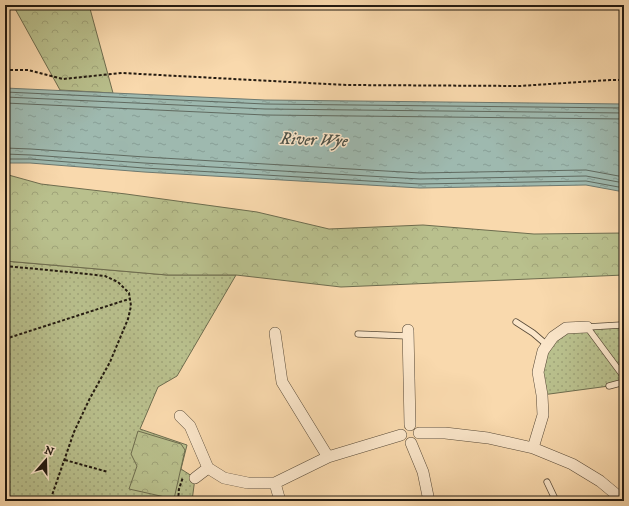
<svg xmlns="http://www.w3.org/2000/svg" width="629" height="506" font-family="'IM FELL DW Pica',serif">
<defs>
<pattern id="grass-dots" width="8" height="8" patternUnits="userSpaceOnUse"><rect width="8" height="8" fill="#b9c08d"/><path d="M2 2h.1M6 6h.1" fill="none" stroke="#9fa479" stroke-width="1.8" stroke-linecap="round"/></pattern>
<pattern id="forest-crowns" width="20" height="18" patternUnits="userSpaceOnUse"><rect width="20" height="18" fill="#b9c08d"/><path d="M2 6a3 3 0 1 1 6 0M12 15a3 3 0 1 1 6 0" fill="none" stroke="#9fa479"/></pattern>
<pattern id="water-ripples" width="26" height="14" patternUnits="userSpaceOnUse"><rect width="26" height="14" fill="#9eb9af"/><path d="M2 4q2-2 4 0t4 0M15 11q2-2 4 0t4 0" fill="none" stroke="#889e96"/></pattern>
</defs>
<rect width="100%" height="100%" fill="#f9d9ad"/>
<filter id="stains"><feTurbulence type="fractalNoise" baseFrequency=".005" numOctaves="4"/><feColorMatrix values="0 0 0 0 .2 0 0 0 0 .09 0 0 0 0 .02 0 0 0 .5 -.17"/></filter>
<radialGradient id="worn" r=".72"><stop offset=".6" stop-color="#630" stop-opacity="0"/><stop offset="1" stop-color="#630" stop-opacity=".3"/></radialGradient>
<path fill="url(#grass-dots)" stroke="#6e6d4f" d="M5,261L167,275H236L177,376L158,387L140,429L187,445L181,469L195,478L192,501H5Z
M624,325V381L609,386L542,395L543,351L553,337L587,327Z"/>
<path fill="url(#forest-crowns)" stroke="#6e6d4f" d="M13,5H89L113,93L60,90Z
M5,174L41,184L126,194L257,212L329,229L423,225L534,234L624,233V275L341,287L236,275H167L5,261Z
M138,431L181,444L185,450L174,499L129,489L137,466L131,454Z"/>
<path fill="url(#water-ripples)" stroke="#6d7970" d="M5,88L265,100L624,104V192L586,185L420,188L144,172L30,163H5Z"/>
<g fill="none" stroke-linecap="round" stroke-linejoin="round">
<path stroke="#606a60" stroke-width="1" d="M5,92L265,104L624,108
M5,97L265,109L624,113
M5,103L265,115L624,119
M5,148L31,149L145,157L420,173L586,170L624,177
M5,154L31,155L144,163L420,179L586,176L624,183
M5,159H30L144,168L420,184L586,181L624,188"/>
<defs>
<path id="lane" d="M516,322L533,333L547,345
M587,327L624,377
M587,327L621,325
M358,334L408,336
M609,386L624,382
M547,482L556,501"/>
<path id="street" d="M408,330L410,425
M275,333L282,382L328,457
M180,416L190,426L208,468L195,478
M419,433H445L488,438L533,448L572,464L600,481L624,501
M411,443L423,472L429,501
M533,448L543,415L542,395L538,372L543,351L553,337L566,328L587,327
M208,468L224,478L248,483H275L328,457L401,435
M275,483L280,501"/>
</defs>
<use href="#lane" stroke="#584a38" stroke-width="7"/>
<use href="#street" stroke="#584a38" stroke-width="12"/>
<path stroke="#231a11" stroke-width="2" stroke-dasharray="3 2" stroke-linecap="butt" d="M5,70H28L63,79L122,73L346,85L520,86L610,80H624
M5,266L69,272L105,276L118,282L129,293L131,306L128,319L110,362L89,400L74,432L50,501
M5,339L129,299
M65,460L108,472
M178,501L179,489L183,477"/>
<use href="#lane" stroke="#fbe6ca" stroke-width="5.5"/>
<use href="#street" stroke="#fbe6ca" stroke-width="11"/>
</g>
<g text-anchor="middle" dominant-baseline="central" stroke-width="3" stroke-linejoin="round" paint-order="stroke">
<g font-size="17" font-style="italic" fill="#4e5248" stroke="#fbe6ca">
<text transform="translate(314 140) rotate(2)">River Wye</text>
</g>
</g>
<rect width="629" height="506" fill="none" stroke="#f9d9ad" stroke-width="20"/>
<rect x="6" y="6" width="617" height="494" fill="none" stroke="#231a11" stroke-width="2"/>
<rect x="10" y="10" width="609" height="486" fill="none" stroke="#231a11"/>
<g transform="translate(46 460) rotate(20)" stroke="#fbe6ca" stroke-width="3" paint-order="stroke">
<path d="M0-3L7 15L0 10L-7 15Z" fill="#231a11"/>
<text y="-6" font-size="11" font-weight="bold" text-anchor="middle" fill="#231a11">N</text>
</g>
<rect width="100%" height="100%" filter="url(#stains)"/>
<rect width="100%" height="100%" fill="url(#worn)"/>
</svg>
